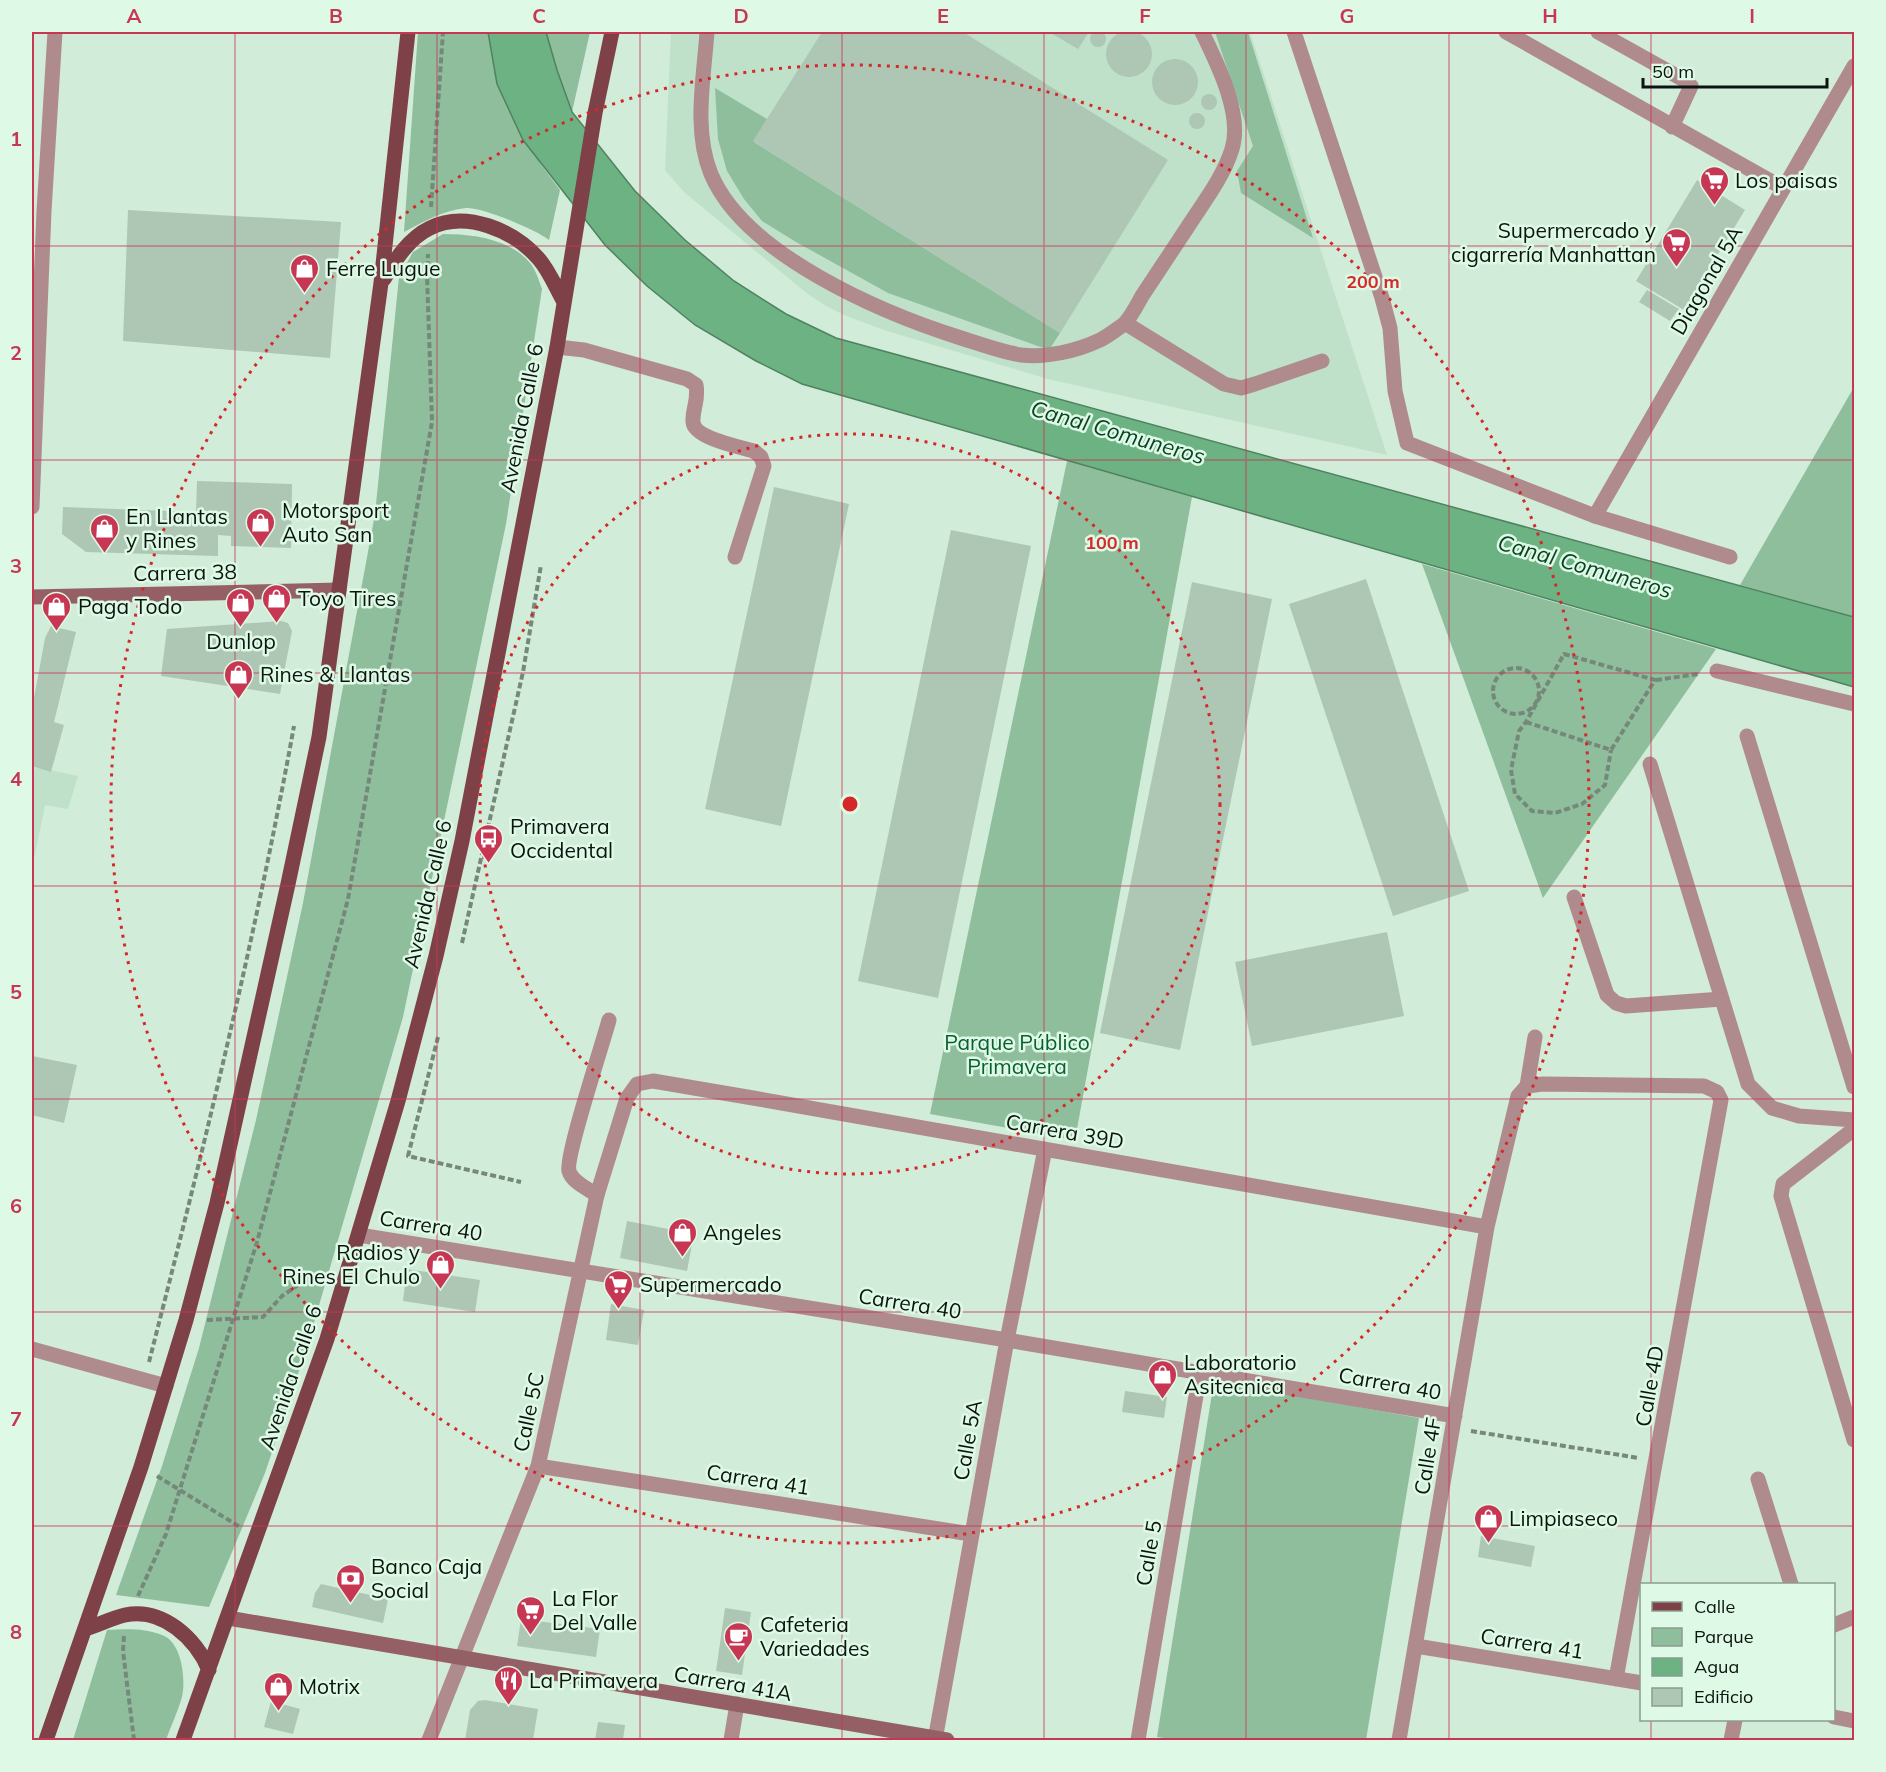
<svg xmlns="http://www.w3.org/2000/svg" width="1886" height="1772" font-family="Mulish,sans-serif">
<rect width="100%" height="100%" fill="#d1ecd8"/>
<path fill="#bfe1c9" d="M671,32H1250L1387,455L1048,379L887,331L846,316L826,306L809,295L684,192L665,170Z
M35,767L78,776L68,809L45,805L32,869V783Z"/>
<path fill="#8fbe9d" d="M418,32H488L497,84L542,166L560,190L549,240C537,230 482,207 466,208C444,210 423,222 404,232Z
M546,32H590L572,112L557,70Z
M1215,32H1248L1313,238L1241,193L1237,171L1253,146Z
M715,88L767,119L754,142L1060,333L1049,350L888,293L796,242L762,221L744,199L727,171L718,139Z
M443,234C473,234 510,239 530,263C536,270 539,281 542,289L506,524L403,1017L306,1350L265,1473L209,1607L116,1595L162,1466L199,1348L256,1120L303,903L375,514L399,277L413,252Z
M1854,387V617L1740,585Z
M1067,461L1192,497L1075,1140L930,1114Z
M1422,564L1716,649L1543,898Z
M1214,1381L1419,1418L1366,1740H1178L1157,1737Z
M107,1630C125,1629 145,1628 162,1635C182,1642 186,1679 182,1697C178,1711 171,1726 166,1740H73Z"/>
<path fill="#6cb283" stroke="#4f8360" stroke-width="1.5" d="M488,32H546L557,70L572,112L635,191L685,240L734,281L786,314L836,338L1854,617V687L802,384L756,361L695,325L647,286L605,245L523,140L497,84Z"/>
<path fill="#adc7b4" d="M1090 39a8 8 0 1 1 16 0a8 8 0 1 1-16 0Z
M1106 54a23 23 0 1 1 46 0a23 23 0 1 1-46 0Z
M822,32H963L1168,160L1060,333L753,141Z
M1049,32H1089L1078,49Z
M1152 82a23 23 0 1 1 46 0a23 23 0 1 1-46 0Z
M1201 102a8 8 0 1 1 16 0a8 8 0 1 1-16 0Z
M1189 121a8 8 0 1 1 16 0a8 8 0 1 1-16 0Z
M1697,180L1745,210L1684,310L1636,281Z
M128,210L341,222L330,358L123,341Z
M1647,290L1679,309L1670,321L1639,302Z
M197,481L292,484L291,548L231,546V536L218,535V556L86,552L62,534L63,507L196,512Z
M774,487L849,504L781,826L705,809Z
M951,530L1031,546L938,998L858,981Z
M1366,579L1469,891L1393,916L1289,604Z
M1192,582L1272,599L1180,1050L1100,1033Z
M281,621L288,623L292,631L280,694L161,676L167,629Z
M51,626L76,632L54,722L64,725L51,772L32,766V709L45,638Z
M1387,932L1404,1016L1252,1046L1235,962Z
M32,1056L77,1065L64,1123L32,1115Z
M627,1221L694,1234L687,1271L620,1258Z
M407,1269L480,1280L475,1312L403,1301Z
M611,1304L644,1310L638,1345L606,1340Z
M1125,1391L1167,1397L1164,1418L1122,1412Z
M1481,1536L1535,1546L1531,1567L1478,1557Z
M321,1584L388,1599L383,1623L312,1607L315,1593Z
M725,1608L751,1612L742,1675L716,1671Z
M521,1619L600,1629L596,1657L517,1646Z
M485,1700L538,1709L533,1740H465L470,1710L478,1701Z
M271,1701L300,1709L293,1734L264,1727Z
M598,1722L625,1725L623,1740H595Z"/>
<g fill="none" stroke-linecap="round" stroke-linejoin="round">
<path stroke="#75887a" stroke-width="4" stroke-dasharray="6 3" stroke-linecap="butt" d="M431,207L443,32
M1493 691a23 23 0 1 1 46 0a23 23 0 1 1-46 0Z
M1656,680L1698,674
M1526,722L1611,750L1655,680L1564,654L1526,722L1519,731L1511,770L1515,794L1532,811L1555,813L1582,804L1605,785L1611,750
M462,943L523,672L541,565
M438,1037L408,1156L521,1182
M207,1320L263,1317L282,1296L307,1279L326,1277
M149,1362C203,1151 255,940 294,726
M1471,1431L1639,1458
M157,1476L240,1527
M138,1596L166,1534L257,1242L348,899L432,422L427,275L428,254
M124,1636L123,1651L134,1740"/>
<path stroke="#b08b8e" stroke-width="15" d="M707,32C704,77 693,130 711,174C745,255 882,313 961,338C980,344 1001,352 1021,355C1046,358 1077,351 1100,340C1108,336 1117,329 1124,324C1131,317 1137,305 1142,296C1157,273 1172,251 1187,228C1203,203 1223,178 1232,149C1243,114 1217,63 1202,32
M1294,32L1382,298L1390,328L1395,391L1407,443L1595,516L1730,557
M1506,32L1783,188
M1598,32L1684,80L1691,86L1672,127
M1125,323L1224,384L1241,388L1255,384L1322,361
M557,347L584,350L687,379L696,385C699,401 692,409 693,422C694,438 740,447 754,451L761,457L764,466L735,557
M1747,736L1854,1087
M1650,764L1748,1084L1772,1108L1799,1116L1854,1120
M1574,897L1607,995L1616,1003L1626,1006L1722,999
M1527,1086L1535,1037
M1854,1129L1783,1184L1781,1196L1854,1440
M597,1195C588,1189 572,1182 569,1171C565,1157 603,1043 609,1020
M1758,1479L1791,1584
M1834,1625L1854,1617"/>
<path stroke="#b08b8e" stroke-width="15" d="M32,507L44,211L55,32
M1595,516L1854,66
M1717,671L1854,704
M359,1235L1007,1340L1455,1416
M32,1349L166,1386
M538,1466L971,1534
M1416,1646L1642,1683
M1834,1717L1854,1721
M429,1740L538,1466L597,1195L627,1098L637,1084L653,1081L753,1098L1487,1227
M731,1740L737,1704
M935,1740L1007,1340L1045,1149
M1138,1740L1200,1372
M1399,1740L1487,1227L1518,1096L1527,1086L1543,1084L1704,1086L1717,1092L1721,1100L1616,1679
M1731,1740L1735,1720"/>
<path stroke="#946065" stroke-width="15" d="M32,597L339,590
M228,1618L947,1740"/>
<path stroke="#7f4148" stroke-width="15" d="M384,279C395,260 409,238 430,228C466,210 513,230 538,258C549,270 556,288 564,302
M85,1629C98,1625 112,1618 125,1615C163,1607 196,1639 209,1670
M46,1740L141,1467L186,1320L217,1203L288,884L319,737L346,539L381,283L408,32
M183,1740L327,1339L398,1101L436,956L462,841L557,347L595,113L612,32"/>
</g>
<path fill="none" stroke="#c73753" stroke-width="1.5" stroke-opacity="0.55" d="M235,32V1740M437,32V1740M640,32V1740M842,32V1740M1044,32V1740M1246,32V1740M1449,32V1740M1651,32V1584M32,246H1854M32,460H1854M32,673H1854M32,886H1854M32,1099H1854M32,1312H1854M32,1526H1854M1651,1720V1740"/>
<g fill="none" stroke="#d62828" stroke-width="3" stroke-dasharray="3 6">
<circle cx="850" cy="804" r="370"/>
<circle cx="850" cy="804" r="739"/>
</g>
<defs>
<symbol id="supermarket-pin" viewBox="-11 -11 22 30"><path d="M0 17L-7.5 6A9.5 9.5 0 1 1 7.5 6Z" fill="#c73753" stroke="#def9e5"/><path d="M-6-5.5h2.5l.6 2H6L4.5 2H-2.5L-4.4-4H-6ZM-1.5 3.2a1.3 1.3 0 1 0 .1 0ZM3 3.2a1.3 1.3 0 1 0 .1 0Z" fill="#fff"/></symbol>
<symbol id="shop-pin" viewBox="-11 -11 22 30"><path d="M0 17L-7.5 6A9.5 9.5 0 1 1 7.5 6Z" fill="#c73753" stroke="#def9e5"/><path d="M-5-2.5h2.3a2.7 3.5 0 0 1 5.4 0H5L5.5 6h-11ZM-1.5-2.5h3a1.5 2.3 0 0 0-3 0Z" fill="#fff"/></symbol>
<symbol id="bus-pin" viewBox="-11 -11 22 30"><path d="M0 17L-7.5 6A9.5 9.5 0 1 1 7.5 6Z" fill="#c73753" stroke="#def9e5"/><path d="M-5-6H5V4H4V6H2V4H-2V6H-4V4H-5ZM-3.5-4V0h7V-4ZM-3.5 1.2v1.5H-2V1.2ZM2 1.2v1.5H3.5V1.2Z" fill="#fff"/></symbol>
<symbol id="bank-pin" viewBox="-11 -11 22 30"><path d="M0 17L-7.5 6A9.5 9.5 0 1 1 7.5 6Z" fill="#c73753" stroke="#def9e5"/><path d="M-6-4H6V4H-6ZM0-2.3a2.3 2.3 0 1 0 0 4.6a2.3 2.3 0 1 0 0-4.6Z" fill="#fff"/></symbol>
<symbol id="cafe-pin" viewBox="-11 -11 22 30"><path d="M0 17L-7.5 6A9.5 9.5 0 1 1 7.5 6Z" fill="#c73753" stroke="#def9e5"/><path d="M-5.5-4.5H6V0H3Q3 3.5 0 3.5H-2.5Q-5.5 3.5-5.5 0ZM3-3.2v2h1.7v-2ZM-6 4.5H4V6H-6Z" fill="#fff"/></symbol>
<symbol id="restaurant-pin" viewBox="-11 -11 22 30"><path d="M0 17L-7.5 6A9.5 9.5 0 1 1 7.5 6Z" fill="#c73753" stroke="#def9e5"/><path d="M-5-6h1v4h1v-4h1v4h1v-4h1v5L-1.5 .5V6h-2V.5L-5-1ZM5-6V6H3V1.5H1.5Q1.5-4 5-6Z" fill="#fff"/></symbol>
</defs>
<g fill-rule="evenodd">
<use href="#supermarket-pin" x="1698" y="164" width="33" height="45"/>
<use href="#supermarket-pin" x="1660" y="226" width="33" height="45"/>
<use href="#shop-pin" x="288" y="252" width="33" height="45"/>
<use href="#shop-pin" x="244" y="506" width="33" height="45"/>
<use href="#shop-pin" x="88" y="512" width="33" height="45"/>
<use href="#shop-pin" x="260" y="582" width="33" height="45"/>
<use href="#shop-pin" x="224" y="586" width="33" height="45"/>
<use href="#shop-pin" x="40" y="590" width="33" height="45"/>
<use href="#shop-pin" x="222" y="658" width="33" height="45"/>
<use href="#bus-pin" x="472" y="822" width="33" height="45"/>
<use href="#shop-pin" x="666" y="1216" width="33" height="45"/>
<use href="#shop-pin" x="424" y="1248" width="33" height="45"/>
<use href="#supermarket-pin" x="602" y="1268" width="33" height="45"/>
<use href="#shop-pin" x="1146" y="1358" width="33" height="45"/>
<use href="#shop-pin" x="1472" y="1502" width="33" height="45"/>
<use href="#bank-pin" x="334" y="1562" width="33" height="45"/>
<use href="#supermarket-pin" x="514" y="1594" width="33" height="45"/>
<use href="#cafe-pin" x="722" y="1620" width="33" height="45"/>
<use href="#restaurant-pin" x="492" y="1664" width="33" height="45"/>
<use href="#shop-pin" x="262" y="1670" width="33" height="45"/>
</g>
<g text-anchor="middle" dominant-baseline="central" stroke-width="5" stroke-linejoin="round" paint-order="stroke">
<g font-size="21" fill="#0b140e" stroke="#def9e5" text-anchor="start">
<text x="1735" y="180">Los paisas</text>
<text x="1656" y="230" text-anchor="end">Supermercado y<tspan x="1656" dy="24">cigarrería Manhattan</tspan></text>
<text x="326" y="268">Ferre Lugue</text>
<text x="282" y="510">Motorsport<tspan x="282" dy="24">Auto San</tspan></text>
<text x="126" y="516">En Llantas<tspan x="126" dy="24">y Rines</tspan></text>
<text x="298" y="598">Toyo Tires</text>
<text x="78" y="606">Paga Todo</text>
<text x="241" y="641" text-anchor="middle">Dunlop</text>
<text x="260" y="674">Rines &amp; Llantas</text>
<text x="510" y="826">Primavera<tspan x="510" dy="24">Occidental</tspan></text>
<text x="703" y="1232">Angeles</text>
<text x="420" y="1252" text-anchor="end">Radios y<tspan x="420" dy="24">Rines El Chulo</tspan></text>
<text x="640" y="1284">Supermercado</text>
<text x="1184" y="1362">Laboratorio<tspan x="1184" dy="24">Asitecnica</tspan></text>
<text x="1509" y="1518">Limpiaseco</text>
<text x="371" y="1566">Banco Caja<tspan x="371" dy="24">Social</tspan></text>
<text x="552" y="1598">La Flor<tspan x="552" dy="24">Del Valle</tspan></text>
<text x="760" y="1624">Cafeteria<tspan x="760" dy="24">Variedades</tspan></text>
<text x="529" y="1680">La Primavera</text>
<text x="299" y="1686">Motrix</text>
</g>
<g font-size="21" fill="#0b140e" stroke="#def9e5">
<text transform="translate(1706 280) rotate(-60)">Diagonal 5A</text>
<text transform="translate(521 418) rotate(-79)">Avenida Calle 6</text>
<text transform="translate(185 572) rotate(-1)">Carrera 38</text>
<text transform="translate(427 894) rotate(-77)">Avenida Calle 6</text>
<text transform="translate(1065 1131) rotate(10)">Carrera 39D</text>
<text transform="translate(431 1225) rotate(9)">Carrera 40</text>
<text transform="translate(910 1303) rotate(9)">Carrera 40</text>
<text transform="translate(290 1377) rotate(-71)">Avenida Calle 6</text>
<text transform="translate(1390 1383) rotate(10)">Carrera 40</text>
<text transform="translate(1649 1386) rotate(-80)">Calle 4D</text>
<text transform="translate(528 1412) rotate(-78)">Calle 5C</text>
<text transform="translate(967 1440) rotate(-80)">Calle 5A</text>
<text transform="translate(1427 1456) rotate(-81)">Calle 4F</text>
<text transform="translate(758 1479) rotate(9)">Carrera 41</text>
<text transform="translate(1148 1553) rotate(-80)">Calle 5</text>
<text transform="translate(1532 1643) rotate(9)">Carrera 41</text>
<text transform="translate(733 1683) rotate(10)">Carrera 41A</text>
</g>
<g font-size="21" fill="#095f33" stroke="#def9e5">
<text x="1017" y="1042">Parque Público<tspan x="1017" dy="24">Primavera</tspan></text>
</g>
<g font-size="22" font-style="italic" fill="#0a4224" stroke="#def9e5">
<text transform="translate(1118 432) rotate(16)">Canal Comuneros</text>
<text transform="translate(1585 566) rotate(16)">Canal Comuneros</text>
</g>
</g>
<circle cx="850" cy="804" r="9" fill="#d62828" stroke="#def9e5" stroke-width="3"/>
<g font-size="18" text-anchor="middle" font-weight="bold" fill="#d62828" stroke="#def9e5" stroke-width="5" stroke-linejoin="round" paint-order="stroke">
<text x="1373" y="288">200 m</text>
<text x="1112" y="549">100 m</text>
</g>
<rect width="1886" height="1772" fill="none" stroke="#def9e5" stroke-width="66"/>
<rect x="1640" y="1583" width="195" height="138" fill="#def9e5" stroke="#8a9d8f" stroke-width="1.5"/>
<rect x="1652" y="1602" width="30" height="9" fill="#7f4148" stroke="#8a9d8f" stroke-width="1.5"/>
<text x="1694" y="1613" font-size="18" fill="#0b140e">Calle</text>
<rect x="1652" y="1628" width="30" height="18" fill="#8fbe9d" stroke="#8a9d8f" stroke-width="1.5"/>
<text x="1694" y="1643" font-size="18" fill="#0b140e">Parque</text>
<rect x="1652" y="1658" width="30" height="18" fill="#6cb283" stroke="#8a9d8f" stroke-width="1.5"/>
<text x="1694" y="1673" font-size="18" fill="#0b140e">Agua</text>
<rect x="1652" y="1688" width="30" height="18" fill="#adc7b4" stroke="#8a9d8f" stroke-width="1.5"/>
<text x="1694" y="1703" font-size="18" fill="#0b140e">Edificio</text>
<path d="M1643 78v9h184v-9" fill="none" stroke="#0b140e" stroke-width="3"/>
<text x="1652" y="78" font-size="18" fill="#0b140e" stroke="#def9e5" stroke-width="4.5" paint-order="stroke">50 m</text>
<rect x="33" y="33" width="1820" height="1706" fill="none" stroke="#c73753" stroke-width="2"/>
<g font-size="20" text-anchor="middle" font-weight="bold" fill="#c73753">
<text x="134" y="23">A</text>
<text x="336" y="23">B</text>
<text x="539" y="23">C</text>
<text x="741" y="23">D</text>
<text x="943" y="23">E</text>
<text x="1145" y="23">F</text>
<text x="1347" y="23">G</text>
<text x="1550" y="23">H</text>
<text x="1752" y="23">I</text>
<text x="16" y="146">1</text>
<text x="16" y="360">2</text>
<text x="16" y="573">3</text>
<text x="16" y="786">4</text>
<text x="16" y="999">5</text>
<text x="16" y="1213">6</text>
<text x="16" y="1426">7</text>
<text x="16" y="1639">8</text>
</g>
</svg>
